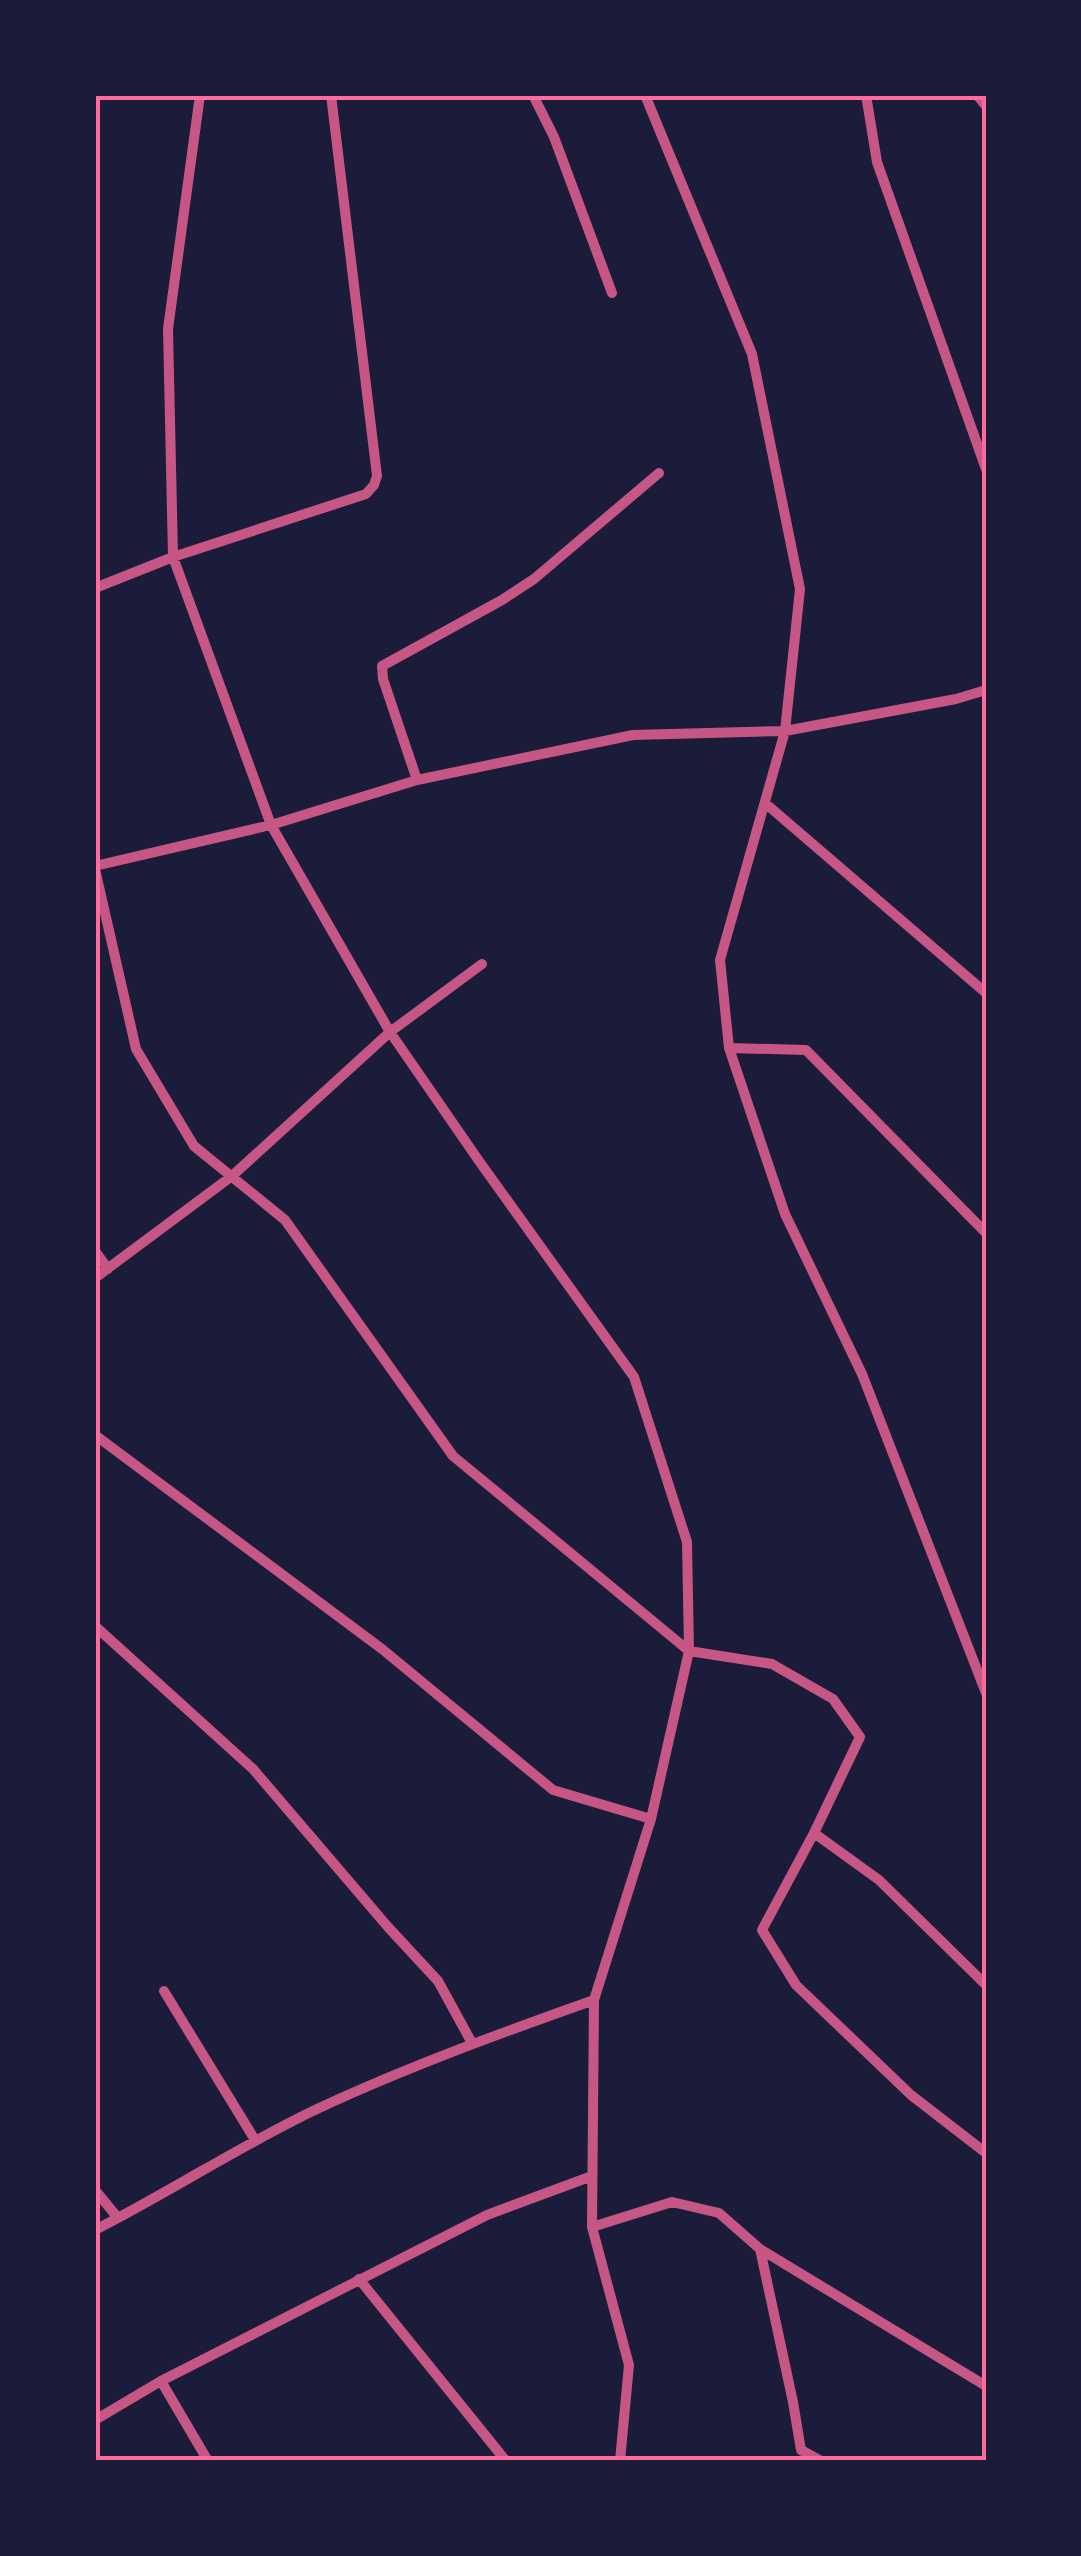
<svg xmlns="http://www.w3.org/2000/svg" width="1081" height="2556" font-family="Bitter,serif">
<rect width="100%" height="100%" fill="#1b1b3a"/>
<g fill="none" stroke-linecap="round" stroke-linejoin="round">
<path stroke="#c65784" stroke-width="10" d="M200,95L168,329L173,557L271,825L390,1032L479,1161L634,1377L687,1542L689,1651L651,1819L594,2000L592,2227L629,2365L620,2461
M533,95L554,137L612,293
M645,95L752,354L800,589L785,731L720,960L729,1048L785,1214L862,1374L986,1693
M866,95L877,162L986,469
M977,95L986,106
M95,97V95
M95,588L173,557L366,494L374,485L377,476L331,95
M417,780L383,679L382,666L502,600L534,579L659,473
M765,803L986,993
M95,866L271,825L417,780L633,735L785,731L956,699L986,690
M95,869L136,1049L194,1146L285,1220L453,1456L689,1651L772,1664L833,1699L860,1737L814,1833L762,1930L796,1985L911,2095L986,2153
M729,1048L806,1050L986,1233
M95,1251L108,1269
M95,1278L232,1176L390,1032L482,964
M95,1435L382,1649L553,1790L651,1819
M95,1626L253,1769L388,1927L438,1981L472,2043
M814,1833L879,1880L986,1985
M164,1991L255,2140
M95,2190L118,2218
M592,2227L672,2202L719,2213L760,2249L986,2386
M95,2230C170,2192 241,2145 317,2109C407,2067 501,2033 594,2000
M760,2249L793,2402L801,2450L821,2461
M359,2279L506,2461
M161,2381L208,2461
M95,2420L161,2381L487,2215L592,2176"/>
</g>
<rect width="1081" height="2556" fill="none" stroke="#1b1b3a" stroke-width="195"/>
<rect x="98" y="98" width="886" height="2360" fill="none" stroke="#ff6b9d" stroke-width="4"/>
</svg>
